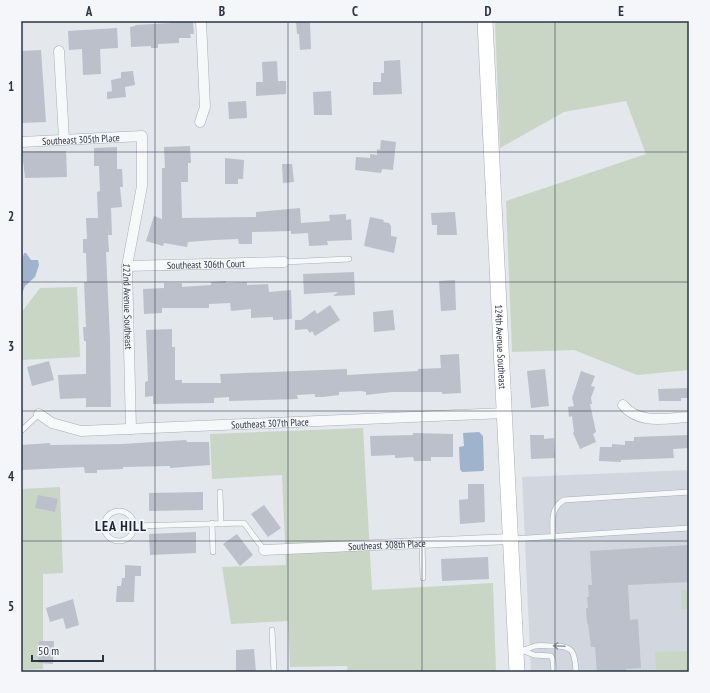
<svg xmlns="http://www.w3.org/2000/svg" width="710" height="693" font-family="'PT Sans Narrow',sans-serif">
<rect width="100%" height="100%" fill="#e4e7ec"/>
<path fill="#d2d6de" d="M689,470V672H531L522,477Z"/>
<path fill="#c9d6c5" d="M495,21H689V370L637,375L574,350L512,352L506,201L646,154L626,101L564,112L500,148Z
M77,287L80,357L21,360V313L40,288Z
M363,428L372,590L493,583L496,672H348L347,666L290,667L288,621L231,624L222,567L286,565L282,475L212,479L210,434Z
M60,487L63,573L43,574V669L21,670V489Z
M681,590H689V609H682Z
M687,651L688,670L656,672L655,652Z"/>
<path fill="#9fb4cc" d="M24,253H26L31,260H38L39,265L35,277L25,286L21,296V263Z
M479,432L483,436L484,469L483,471L462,472L460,469L459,447L464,446L463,433Z"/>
<path fill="#bbc0ca" d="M171,21H193L194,34H190L191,38H179V43L158,44V48H151V46L131,47L130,27L135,26V25L171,23Z
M296,21H310L311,49L300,50L299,34H297Z
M117,28L118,48L100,49L101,74L83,75L82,49L69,50L68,31Z
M41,50L46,122L21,123V51Z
M400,60L402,94L373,95V82H381V73H384V61Z
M277,61L278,81H286V94L256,96V82H263L262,62Z
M133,71L135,85L125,87L126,97L107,99V92L112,91L111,80L121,78V72Z
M331,91L332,115H314L313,92Z
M246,101L247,118L229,119L228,102Z
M381,140L396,142L393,170L382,169L381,173L355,170L356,157L370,158V154L377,155V149L380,150Z
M190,146L191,163H188V182H181L182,218L256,217V212L300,208L301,223L330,221L329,215L346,214V220L351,219L352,240L327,241L328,245L309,246L308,233L291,234V231L252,232V244H239L238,239L214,240L188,242L187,247L164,243L163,246L146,241L154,216L162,219V168H165L164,147Z
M117,147V169H122L123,187H120L122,207L111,208L112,235H108L109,252H106L110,340L111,407H86V398L60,399L58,375L86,374V341H84L83,327H86L84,282H87L86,253H83V239H87L86,218H98L97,192L100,191L99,166H94V148Z
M22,151H66L67,177L25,178Z
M225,158L244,160L243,179H238V184H225Z
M282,164H292L294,182L283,183Z
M455,212L457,235H437V225H432L431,213Z
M370,217L384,220L383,222L389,223L391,226V236L397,237L394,253L364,246Z
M354,272L355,295L333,296L338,292L304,294L303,274Z
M455,280L456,310L441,311L439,281Z
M226,281V283L247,282V285L268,284L269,292L291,290L292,319L273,320V317L251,318V309L231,311L230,303L209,304V308H162V313L144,314L143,289L164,288V283H182V287L211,285V282Z
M330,305L340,320L315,336L312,331L310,333L307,329L295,330V320H301L315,310L317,314Z
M393,310L395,330L374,332L373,312Z
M172,329V347H175V380H182V383H221L220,374L347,369V375L418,371V369L441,368L440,355L459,354L461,393L442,394V392H392L366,395V392L361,391L339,392V395L323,397H315V394L297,395L298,399L229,401V397L214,398V403L153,404V396L145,397V382L148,381L146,330Z
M49,361L54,380L32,386L27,367Z
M545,369L549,406L531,408L527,371Z
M581,371L595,376L591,386L595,387L591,398L592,404H590L596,432L593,434L596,442L580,449L573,433L574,432L572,416L569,417L568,407L574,406L572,398Z
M689,388V398H681V401H659L658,389Z
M413,433L453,434V457H431V461H414L413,457L395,458V455L371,456L370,436L413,435Z
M530,435H544V439L554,438L555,458L531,459Z
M689,435V448L673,449L674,458L621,460V462L599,461L600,447H612V444L625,445V441H634V437Z
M186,440L187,442H209L210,465L170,468V466L123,467V469L97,470V473H85L84,467L21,470V445L50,443V445L122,444Z
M468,484H484L485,522L460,524L459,500L468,499Z
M203,492V510L149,511V493Z
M38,495L58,499L55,512L35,508Z
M264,505L281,528L268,537L251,514Z
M196,532V553L150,555L149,534Z
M237,534L253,555L240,566L223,544Z
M689,545V582L628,585L630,620L638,619L641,668L626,669V672H597L595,647H591L588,623L587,624L586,608H588L587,597H589L588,585H592L590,551Z
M488,557L489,579L442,581L441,559Z
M125,565L141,566V576H135L134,602H116L117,586H121L122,578H125Z
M73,599L79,625L66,629L63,618L50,622L46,608Z
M39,641H54L53,664L38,663Z
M254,649L256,672H236V650Z"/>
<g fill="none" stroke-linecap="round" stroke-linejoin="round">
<defs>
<path id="lane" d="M284,262L349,259
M21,431L39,414
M220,492L221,523
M104 526a15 15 0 1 1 30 0a15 15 0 1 1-30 0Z
M212,523L213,552
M134,526L244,523L264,550
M553,536C553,522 550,508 564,500L689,492
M512,539L689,528
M422,543L423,578
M272,630L274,672
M517,651C524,651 529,648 535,646C540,645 546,646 551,646C573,645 575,651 576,672
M524,651L534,655L551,656L553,660L554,672"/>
<g id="street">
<path d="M59,51L64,139"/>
<path d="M200,122L205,107L201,21"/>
<path id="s1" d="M21,142L142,136V186L127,266L131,429"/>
<path id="s2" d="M127,266L284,262"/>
<path d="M623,405C639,425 666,418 689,417"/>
<path id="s3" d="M39,414L52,423L81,431L505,413"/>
<path id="s4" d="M264,550L511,539"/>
</g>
<g id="secondary">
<path id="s5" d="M485,21L517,672"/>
</g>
</defs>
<use href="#lane" stroke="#a9aeb7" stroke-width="6"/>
<use href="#street" stroke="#a9aeb7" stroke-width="11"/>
<use href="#secondary" stroke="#a9aeb7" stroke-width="16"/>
<use href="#lane" stroke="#f7f8fa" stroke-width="5"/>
<use href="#street" stroke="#f7f8fa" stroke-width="10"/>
<use href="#secondary" stroke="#fff" stroke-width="15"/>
</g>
<defs><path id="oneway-shaft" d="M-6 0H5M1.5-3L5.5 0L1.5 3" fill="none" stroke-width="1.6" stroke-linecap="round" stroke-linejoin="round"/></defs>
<use stroke="#9196a0" href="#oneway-shaft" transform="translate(559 646) rotate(-177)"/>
<path fill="none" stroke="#2b3445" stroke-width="1" stroke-opacity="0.55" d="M155,21V672M288,21V672M422,21V672M555,21V672M21,152H689M21,282H689M21,411H689M21,541H689"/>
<g text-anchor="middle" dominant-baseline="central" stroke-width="3.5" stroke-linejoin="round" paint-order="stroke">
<g font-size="10" fill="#2b3445" stroke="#f4f6f9">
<text stroke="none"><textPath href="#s1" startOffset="60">Southeast 305th Place</textPath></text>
<text stroke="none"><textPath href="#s2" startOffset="79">Southeast 306th Court</textPath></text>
<text stroke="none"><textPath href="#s1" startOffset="293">122nd Avenue Southeast</textPath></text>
<text stroke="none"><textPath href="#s5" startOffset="326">124th Avenue Southeast</textPath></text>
<text stroke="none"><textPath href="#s3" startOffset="235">Southeast 307th Place</textPath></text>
<text stroke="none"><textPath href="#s4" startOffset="123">Southeast 308th Place</textPath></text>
</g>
<g font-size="14" font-weight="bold" letter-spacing="1" fill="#1d2536" stroke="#f4f6f9">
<text x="121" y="526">LEA HILL</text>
</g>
</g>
<rect width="710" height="693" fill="none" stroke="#f4f6f9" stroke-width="44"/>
<path d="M32 655v6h71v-6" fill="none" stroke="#2b3445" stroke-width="2"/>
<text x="38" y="655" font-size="12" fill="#2b3445" stroke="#f4f6f9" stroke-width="3" paint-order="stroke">50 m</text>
<rect x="22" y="22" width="666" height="649" fill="none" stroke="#2b3445" stroke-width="1.5"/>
<g font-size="13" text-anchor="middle" font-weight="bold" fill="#2b3445">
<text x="89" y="16">A</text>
<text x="222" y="16">B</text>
<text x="355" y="16">C</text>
<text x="488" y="16">D</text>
<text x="621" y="16">E</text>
<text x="11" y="91">1</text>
<text x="11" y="221">2</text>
<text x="11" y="351">3</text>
<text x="11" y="481">4</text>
<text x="11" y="611">5</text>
</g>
</svg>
